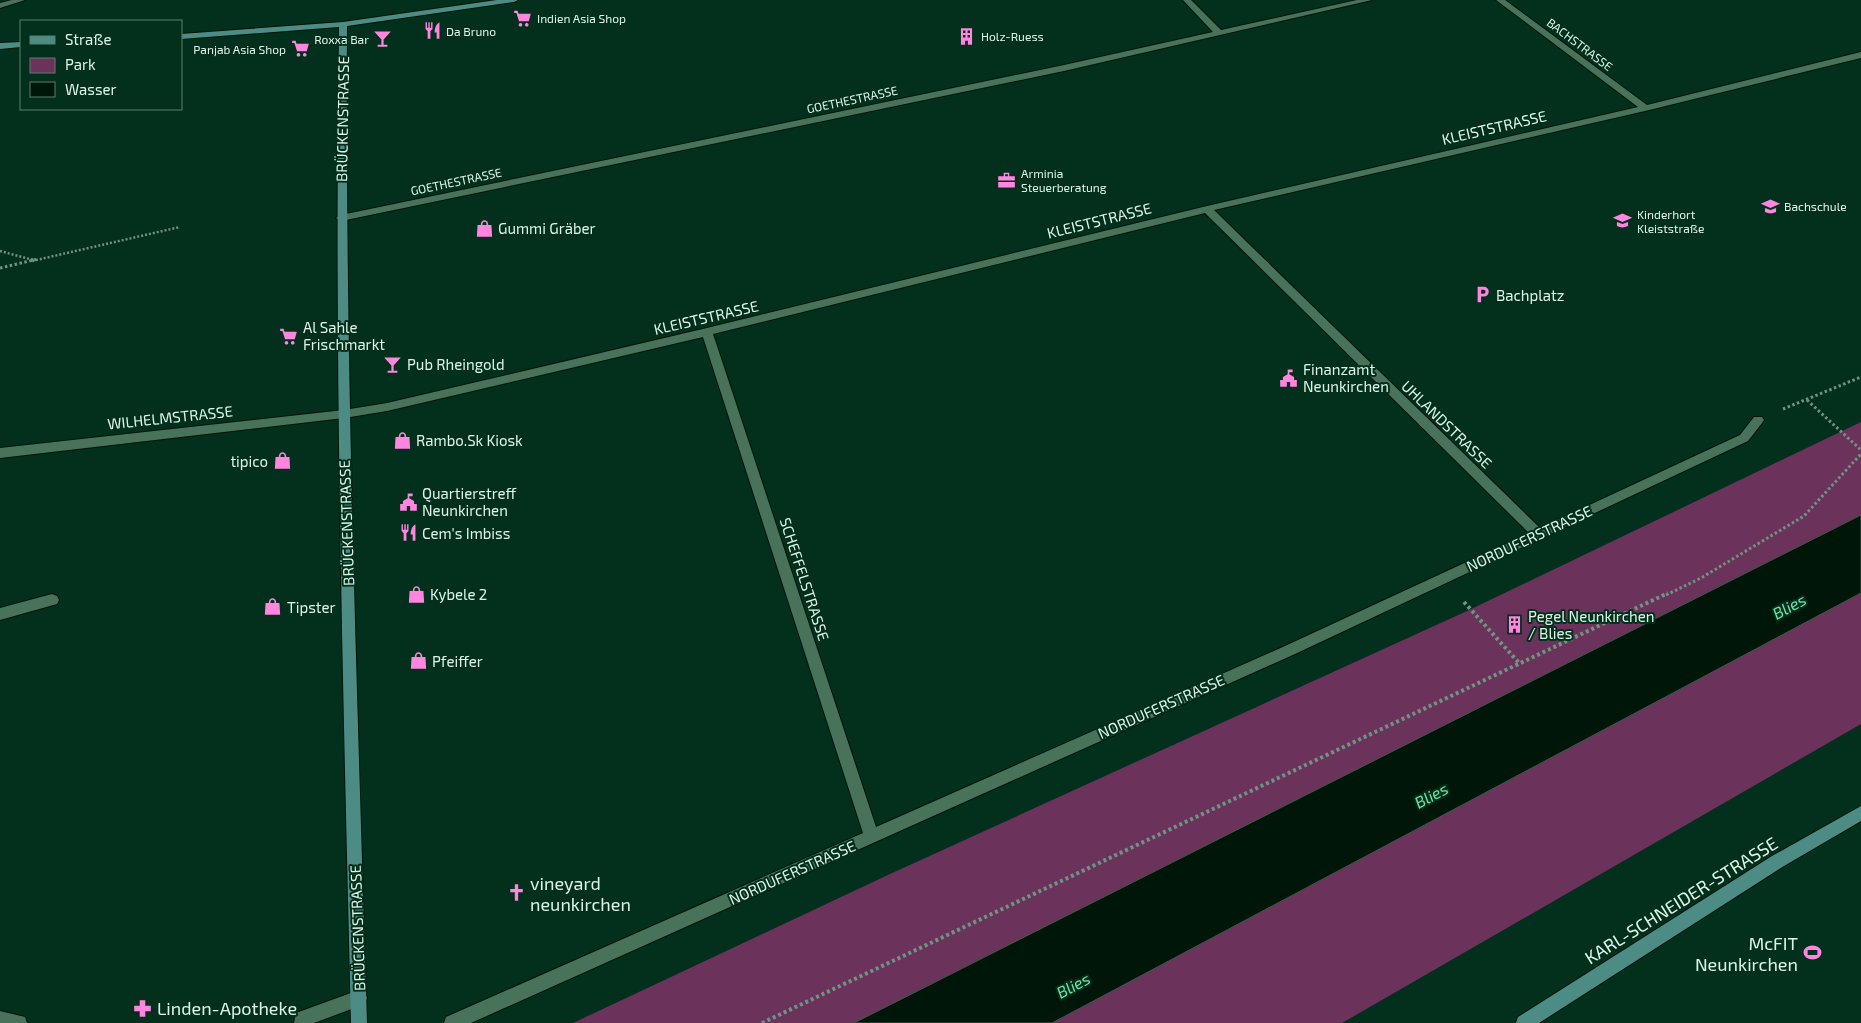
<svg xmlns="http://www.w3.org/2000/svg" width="1861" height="1023" font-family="'Exo 2',sans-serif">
<rect width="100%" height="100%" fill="#03301c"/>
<path fill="#6b325c" d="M1861,422V515L854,1023H573L890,874L1467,611Z
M1861,593V724L1342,1023H1052Z"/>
<path fill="#001609" stroke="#42594b" d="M1861,515V593L1052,1023H854Z"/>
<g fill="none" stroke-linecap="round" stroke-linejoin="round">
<defs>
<path id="lane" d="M52,594L57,596L59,600L57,604L0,620V608Z"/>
<path id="street" d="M12,0H25L0,8V3Z
M1183,0H1191L1221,30L1357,0H1372L1064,71L341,221L336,218L341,215L1064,65L1213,32Z
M1496,0H1505L1647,105L1861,52V58L1645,111L1214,210L1540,528L1740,435L1754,417H1762L1764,420L1762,423L1748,441L1295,654L471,1023H444L446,1017L863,833L703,337L387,411L344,418L0,458V448L344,410L387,403L707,328L1207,206L1638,107ZM1205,213L1529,533L1285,646L876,827L713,334Z
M359,990L365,992L367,998L365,1004L314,1023H294L296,1013Z
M0,1011L25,1017L27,1023H0Z"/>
<path id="secondary" d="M497,0H518L514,2L347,26C345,358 357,691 367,1023H351C343,691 334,359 339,27L181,39V34L343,22Z
M21,42V47L0,49V43Z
M1861,806V821L1784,866L1539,1023H1516L1518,1017L1772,856Z"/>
</defs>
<use href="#lane" stroke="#001608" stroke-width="2"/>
<use href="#street" stroke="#001608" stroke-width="2"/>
<use href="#secondary" stroke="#001608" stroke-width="2"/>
<path stroke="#719382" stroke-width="2.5" stroke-dasharray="2 2" stroke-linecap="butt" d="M0,251L33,260
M32,261L180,227"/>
<path stroke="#719382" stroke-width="3" stroke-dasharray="2.5 2.5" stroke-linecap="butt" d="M31,259L33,260
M0,268L38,259
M1807,400L1861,450
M1783,409L1861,377
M1666,595L1701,578L1804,516L1861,454"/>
<path stroke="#719382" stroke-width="4" stroke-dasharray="3 3" stroke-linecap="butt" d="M1464,602L1520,664
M762,1023L1668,593"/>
<use href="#lane" fill="#49725b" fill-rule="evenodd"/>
<use href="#street" fill="#49725b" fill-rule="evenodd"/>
<use href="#secondary" fill="#4c8c85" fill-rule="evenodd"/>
</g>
<defs>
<symbol id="supermarket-bare" viewBox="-9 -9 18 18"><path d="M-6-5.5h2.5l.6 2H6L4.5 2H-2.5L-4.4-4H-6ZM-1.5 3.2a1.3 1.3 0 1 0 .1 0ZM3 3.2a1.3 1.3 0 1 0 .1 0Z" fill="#ff85de" stroke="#03301c" stroke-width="2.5" paint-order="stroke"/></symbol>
<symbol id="restaurant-bare" viewBox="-9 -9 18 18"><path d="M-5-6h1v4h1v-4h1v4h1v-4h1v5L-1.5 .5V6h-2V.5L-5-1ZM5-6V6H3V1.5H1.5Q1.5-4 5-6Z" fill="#ff85de" stroke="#03301c" stroke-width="2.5" paint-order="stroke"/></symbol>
<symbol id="building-bare" viewBox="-9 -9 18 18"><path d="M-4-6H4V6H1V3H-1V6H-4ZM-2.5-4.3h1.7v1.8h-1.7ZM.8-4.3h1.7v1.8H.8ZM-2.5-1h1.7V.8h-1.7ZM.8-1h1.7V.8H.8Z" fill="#ff85de" stroke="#03301c" stroke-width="2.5" paint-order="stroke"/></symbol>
<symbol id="bar-bare" viewBox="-9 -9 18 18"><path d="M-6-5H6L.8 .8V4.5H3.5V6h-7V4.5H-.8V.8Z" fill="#ff85de" stroke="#03301c" stroke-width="2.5" paint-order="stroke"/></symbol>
<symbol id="office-bare" viewBox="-9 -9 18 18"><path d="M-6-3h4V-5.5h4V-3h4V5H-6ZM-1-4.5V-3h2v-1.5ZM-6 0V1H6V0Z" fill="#ff85de" stroke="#03301c" stroke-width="2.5" paint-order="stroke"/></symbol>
<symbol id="school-bare" viewBox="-9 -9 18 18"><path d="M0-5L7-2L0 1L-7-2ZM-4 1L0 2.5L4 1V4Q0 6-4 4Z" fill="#ff85de" stroke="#03301c" stroke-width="2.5" paint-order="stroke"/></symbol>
<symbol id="shop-bare" viewBox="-9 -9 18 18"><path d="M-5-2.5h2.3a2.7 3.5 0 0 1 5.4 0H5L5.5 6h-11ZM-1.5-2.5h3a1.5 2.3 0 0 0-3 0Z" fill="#ff85de" stroke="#03301c" stroke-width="2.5" paint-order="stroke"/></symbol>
<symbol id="parking-bare" viewBox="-9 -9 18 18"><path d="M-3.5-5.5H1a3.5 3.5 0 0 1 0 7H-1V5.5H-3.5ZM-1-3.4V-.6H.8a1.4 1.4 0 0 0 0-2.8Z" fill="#ff85de" stroke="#03301c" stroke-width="2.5" paint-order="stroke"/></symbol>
<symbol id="civic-bare" viewBox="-9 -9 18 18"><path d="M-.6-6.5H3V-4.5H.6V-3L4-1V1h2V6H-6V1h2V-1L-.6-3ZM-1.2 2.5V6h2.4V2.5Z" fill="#ff85de" stroke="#03301c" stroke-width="2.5" paint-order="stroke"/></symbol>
<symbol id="church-bare" viewBox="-9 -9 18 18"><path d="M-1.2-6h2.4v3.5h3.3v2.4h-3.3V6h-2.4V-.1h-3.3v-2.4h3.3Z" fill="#ff85de" stroke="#03301c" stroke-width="2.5" paint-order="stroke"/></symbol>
<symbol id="stadium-bare" viewBox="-9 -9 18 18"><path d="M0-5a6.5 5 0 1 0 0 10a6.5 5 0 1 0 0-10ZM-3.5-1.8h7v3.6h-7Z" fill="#ff85de" stroke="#03301c" stroke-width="2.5" paint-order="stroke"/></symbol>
<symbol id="pharmacy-bare" viewBox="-9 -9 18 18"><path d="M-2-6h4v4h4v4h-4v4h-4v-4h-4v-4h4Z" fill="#ff85de" stroke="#03301c" stroke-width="2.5" paint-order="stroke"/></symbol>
</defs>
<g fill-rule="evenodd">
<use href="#supermarket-bare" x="510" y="6" width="25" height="25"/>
<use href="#restaurant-bare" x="420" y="18" width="25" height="25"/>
<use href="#building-bare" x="954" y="24" width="25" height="25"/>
<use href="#bar-bare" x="370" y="26" width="25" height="25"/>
<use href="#supermarket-bare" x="288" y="36" width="25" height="25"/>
<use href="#office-bare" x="994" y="168" width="25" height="25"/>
<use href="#school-bare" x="1758" y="194" width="25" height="25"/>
<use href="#school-bare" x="1610" y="208" width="25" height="25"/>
<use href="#shop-bare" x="472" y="216" width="25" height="25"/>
<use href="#parking-bare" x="1470" y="282" width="25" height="25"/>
<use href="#supermarket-bare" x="276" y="324" width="25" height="25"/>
<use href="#bar-bare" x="380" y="352" width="25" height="25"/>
<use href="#civic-bare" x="1276" y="366" width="25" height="25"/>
<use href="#shop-bare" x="390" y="428" width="25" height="25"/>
<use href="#shop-bare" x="270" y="448" width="25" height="25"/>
<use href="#civic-bare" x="396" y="490" width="25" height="25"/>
<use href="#restaurant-bare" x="396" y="520" width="25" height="25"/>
<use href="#shop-bare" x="404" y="582" width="25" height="25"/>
<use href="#shop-bare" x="260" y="594" width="25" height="25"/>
<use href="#building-bare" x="1502" y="612" width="25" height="25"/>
<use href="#shop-bare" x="406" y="648" width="25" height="25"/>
<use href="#church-bare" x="504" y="880" width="25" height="25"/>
<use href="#stadium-bare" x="1800" y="940" width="25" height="25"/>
<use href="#pharmacy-bare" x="130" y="996" width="25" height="25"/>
</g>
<g text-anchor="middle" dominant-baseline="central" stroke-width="4" stroke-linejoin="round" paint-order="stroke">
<g font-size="12" fill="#ddf4e6" stroke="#03301c" text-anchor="start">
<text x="537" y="18">Indien Asia Shop</text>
<text x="446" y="31">Da Bruno</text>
<text x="981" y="36">Holz-Ruess</text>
<text x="369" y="39" text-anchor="end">Roxxa Bar</text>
<text x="286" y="49" text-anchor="end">Panjab Asia Shop</text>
<text x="1021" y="173">Arminia<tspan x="1021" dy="14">Steuerberatung</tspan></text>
<text x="1784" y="206">Bachschule</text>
<text x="1637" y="214">Kinderhort<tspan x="1637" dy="14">Kleiststraße</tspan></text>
</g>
<g font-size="12" fill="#ddf4e6" stroke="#03301c">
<text transform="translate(1580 44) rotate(37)">BACHSTRASSE</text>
<text transform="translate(852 99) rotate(-12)">GOETHESTRASSE</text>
<text transform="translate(456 181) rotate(-12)">GOETHESTRASSE</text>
</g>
<g font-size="15" fill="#ddf4e6" stroke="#03301c">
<text transform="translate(342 119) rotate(-89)">BRÜCKENSTRASSE</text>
<text transform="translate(1494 127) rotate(-13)">KLEISTSTRASSE</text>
<text transform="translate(1099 220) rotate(-14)">KLEISTSTRASSE</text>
<text transform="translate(706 317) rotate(-13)">KLEISTSTRASSE</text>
<text transform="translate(170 417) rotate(-6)">WILHELMSTRASSE</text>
<text transform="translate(1447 424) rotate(44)">UHLANDSTRASSE</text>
<text transform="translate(346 523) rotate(-92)">BRÜCKENSTRASSE</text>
<text transform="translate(1529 538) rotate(-25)">NORDUFERSTRASSE</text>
<text transform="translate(805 579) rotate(72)">SCHEFFELSTRASSE</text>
<text transform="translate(1161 706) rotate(-24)">NORDUFERSTRASSE</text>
<text transform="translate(792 872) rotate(-24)">NORDUFERSTRASSE</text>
<text transform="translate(357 928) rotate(-92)">BRÜCKENSTRASSE</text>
</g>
<g font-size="15" fill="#ddf4e6" stroke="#03301c" text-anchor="start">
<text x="498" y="228">Gummi Gräber</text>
<text x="1496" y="295">Bachplatz</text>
<text x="303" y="327">Al Sahle<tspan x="303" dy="17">Frischmarkt</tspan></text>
<text x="407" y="364">Pub Rheingold</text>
<text x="1303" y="369">Finanzamt<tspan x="1303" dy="17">Neunkirchen</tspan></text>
<text x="416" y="440">Rambo.Sk Kiosk</text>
<text x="268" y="461" text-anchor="end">tipico</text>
<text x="422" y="493">Quartierstreff<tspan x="422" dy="17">Neunkirchen</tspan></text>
<text x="422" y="533">Cem's Imbiss</text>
<text x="430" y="594">Kybele 2</text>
<text x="287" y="607">Tipster</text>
<text x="1528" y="616">Pegel Neunkirchen<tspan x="1528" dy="17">/ Blies</tspan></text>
<text x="432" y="661">Pfeiffer</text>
</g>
<g font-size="16" font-style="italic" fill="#73e2a7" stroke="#03301c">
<text transform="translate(1789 606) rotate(-28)">Blies</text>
<text transform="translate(1431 795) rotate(-28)">Blies</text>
<text transform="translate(1073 985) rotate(-28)">Blies</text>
</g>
<g font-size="18" fill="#ddf4e6" stroke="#03301c" text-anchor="start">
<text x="530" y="883">vineyard<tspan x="530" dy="21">neunkirchen</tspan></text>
<text x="1798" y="943" text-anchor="end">McFIT<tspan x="1798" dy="21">Neunkirchen</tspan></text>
<text x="157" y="1008">Linden-Apotheke</text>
</g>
<g font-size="18" fill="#ddf4e6" stroke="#03301c">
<text transform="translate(1681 900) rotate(-32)">KARL-SCHNEIDER-STRASSE</text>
</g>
</g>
<rect x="20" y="20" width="162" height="90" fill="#03301c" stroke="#5a7e6d"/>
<rect x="30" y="36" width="25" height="8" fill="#4c8c85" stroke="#5a7e6d"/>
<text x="65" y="45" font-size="15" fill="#ddf4e6">Straße</text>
<rect x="30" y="58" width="25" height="15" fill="#6b325c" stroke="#5a7e6d"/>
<text x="65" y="70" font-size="15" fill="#ddf4e6">Park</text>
<rect x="30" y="82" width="25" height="15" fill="#001609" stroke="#5a7e6d"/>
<text x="65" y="95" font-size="15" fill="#ddf4e6">Wasser</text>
</svg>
